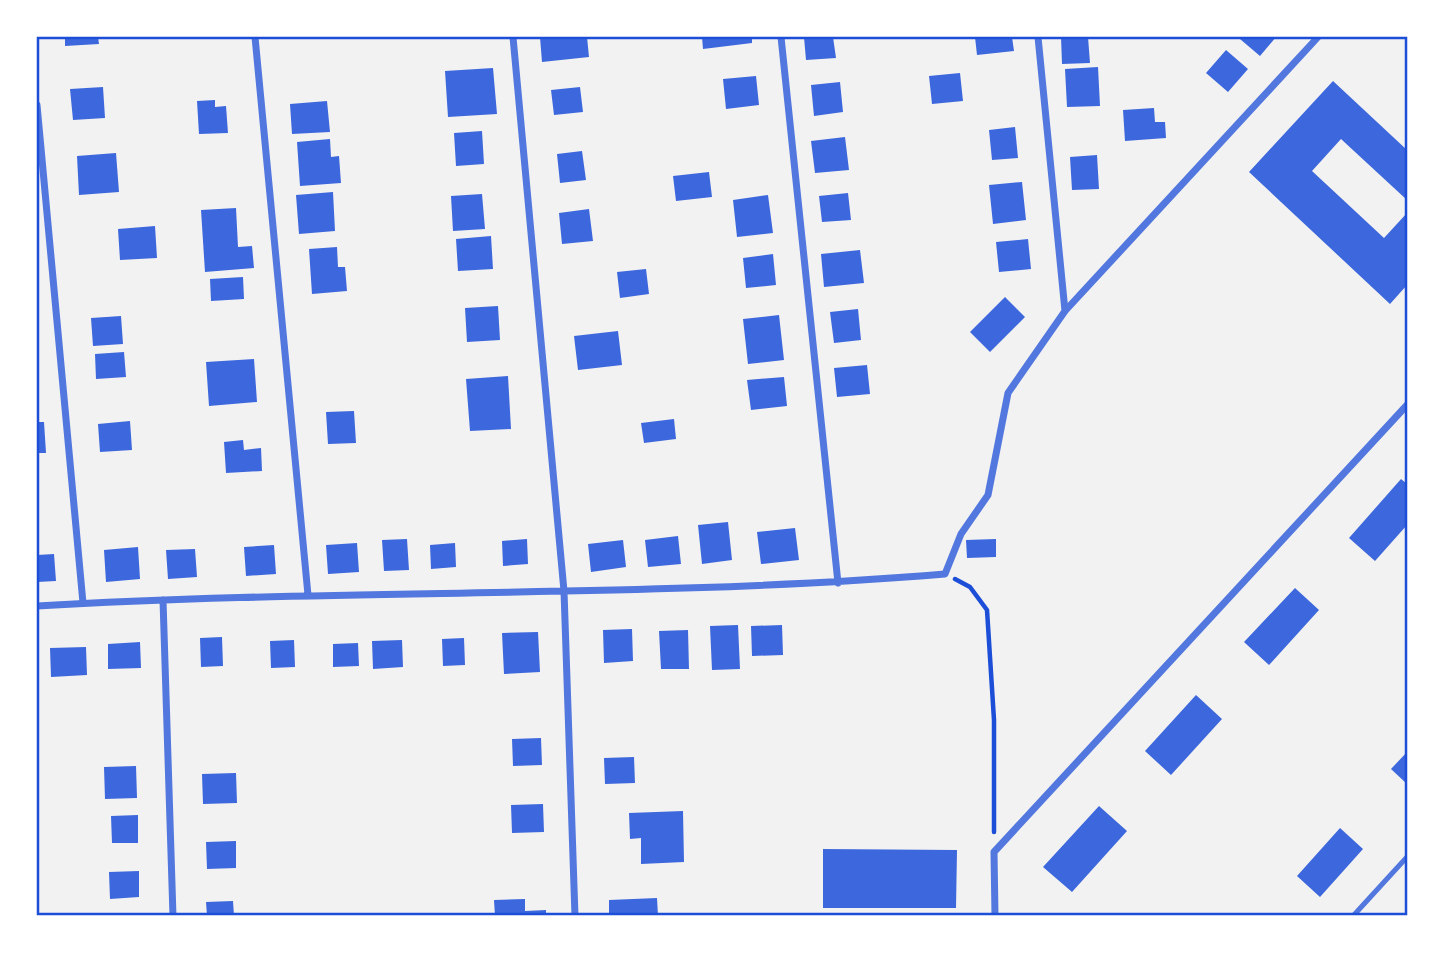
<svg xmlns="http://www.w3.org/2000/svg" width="1444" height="953" font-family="'Sofia Sans Condensed',sans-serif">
<rect width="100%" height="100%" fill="#f2f2f2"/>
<path fill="#3d67dc" d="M65,37H98L99,44L65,46Z
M540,37H587L589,57L542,62Z
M702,37H752V43L703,49Z
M804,37H833L836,58L806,60Z
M975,37H1012L1014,51L977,55Z
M1061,37H1088L1090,63L1062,64Z
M1242,37H1276L1260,56L1240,39Z
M1226,50L1248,69L1228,92L1206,73Z
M1098,67L1100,106L1067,107L1065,69Z
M493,68L497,114L448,117L445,71Z
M960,73L963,101L932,104L929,76Z
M756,76L759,105L726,109L723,79Z
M1333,81L1407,150V200L1341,139L1312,171L1384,238L1407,213V285L1390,304L1249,172Z
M840,82L843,112L814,116L811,85Z
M103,87L105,118L73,120L70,89Z
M580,87L583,112L554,115L551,90Z
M215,100V107L226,106L228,133L199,134L197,101Z
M327,101L330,132L292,134L290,104Z
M1154,108L1155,122H1165L1166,138L1125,141L1123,110Z
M1015,127L1018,158L992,160L989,130Z
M482,131L484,164L456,166L454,133Z
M845,137L849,170L815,173L811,141Z
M330,139L331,157L339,156L341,183L300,186L297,142Z
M582,151L586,180L560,183L557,154Z
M116,153L119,192L79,195L77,156Z
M1097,155L1099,189L1072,190L1070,157Z
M709,172L712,197L676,201L673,176Z
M1022,182L1026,220L993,224L989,185Z
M333,192L335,231L299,234L296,195Z
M848,193L851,220L822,222L819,196Z
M482,194L485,229L453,231L451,196Z
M768,195L773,233L737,237L733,200Z
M236,208L238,247L252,246L254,268L205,272L201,210Z
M589,209L593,241L562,244L559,213Z
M155,226L157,258L120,260L118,229Z
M491,236L493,269L458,271L456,239Z
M1028,239L1031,269L999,272L996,242Z
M337,247L338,267H345L347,291L312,294L309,249Z
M860,250L864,283L824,287L821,254Z
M773,254L776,285L746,288L743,258Z
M646,269L649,294L620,298L617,272Z
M243,277L244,299L211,301L210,279Z
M1005,297L1025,317L990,352L970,332Z
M498,306L500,340L467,342L465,308Z
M858,309L861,340L834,343L830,312Z
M779,315L784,360L748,364L743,319Z
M121,316L123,344L93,346L91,318Z
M618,331L622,365L578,370L574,336Z
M124,352L126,377L96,379L95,354Z
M254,359L257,402L209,406L206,362Z
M867,365L870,394L837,397L834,368Z
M508,376L511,429L470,431L466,379Z
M784,377L787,406L751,410L747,380Z
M354,411L356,443L328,444L326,412Z
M674,419L676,439L644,443L641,423Z
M130,421L132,450L100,452L98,424Z
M37,422H44L46,453H37Z
M243,440L244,450L261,448L262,471L226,473L224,442Z
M1401,479L1407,484V525L1375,561L1349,538Z
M728,522L732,560L702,564L698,525Z
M795,528L799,560L761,564L757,532Z
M678,536L681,564L648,567L645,540Z
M407,539L409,570L384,571L382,540Z
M527,539L528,564L503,566L502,541Z
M996,539V557L967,558L966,540Z
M623,540L626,567L591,572L588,544Z
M357,543L359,572L328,574L326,545Z
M455,543L456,567L431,569L430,545Z
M274,545L276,574L246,576L244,547Z
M138,547L140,579L106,582L104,550Z
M195,549L197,577L168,579L166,550Z
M54,554L56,581L37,582V555Z
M1295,588L1319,610L1269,665L1244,642Z
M738,625L740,669L712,670L710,626Z
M782,625L783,655L752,656L751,626Z
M632,629L633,661L604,663L603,630Z
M688,630L689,669H661L659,631Z
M538,632L540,672L504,674L502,633Z
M222,637L223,666L201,667L200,638Z
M464,638L465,665L443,666L442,639Z
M294,640L295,667L271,668L270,641Z
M402,640L403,667L373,669L372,641Z
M140,642L141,668L108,669V644Z
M358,643L359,666L333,667V644Z
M86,647L87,675L51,677L50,648Z
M1196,695L1222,719L1171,775L1145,751Z
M541,738L542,765L513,766L512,739Z
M1407,752V784L1391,769Z
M634,757L635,783L605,784L604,758Z
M136,766L137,798L105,799L104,767Z
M236,773L237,803L203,804L202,774Z
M543,804L544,832L512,833L511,805Z
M1099,806L1127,831L1072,892L1043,867Z
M683,811L684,862L641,864V838L630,839L629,813Z
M138,815V843H112L111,816Z
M1340,828L1363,849L1320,897L1297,876Z
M236,841V868L207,869L206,842Z
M823,849L957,850L956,908H823Z
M139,871V897L110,899L109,872Z
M657,898L658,916H609V900Z
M525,899V911L546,910V916H495L494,900Z
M233,901L234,916H207L206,902Z"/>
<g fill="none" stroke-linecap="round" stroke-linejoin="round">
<path stroke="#1d4ed8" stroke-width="4.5" d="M955,579L970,587L987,610L994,720V832"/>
<path stroke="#5277de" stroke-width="5" d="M1353,916L1407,857"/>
<path stroke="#5277de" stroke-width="7" d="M255,37L308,595
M513,37L564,591L575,916
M781,37L838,583
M1038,37L1065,311
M37,105L83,603
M163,600L173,916
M37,606C339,588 643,599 945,574L961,534L988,495L1008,393L1065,311L1318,37
M995,916L994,852L1407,405"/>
</g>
<rect width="1444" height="953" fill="none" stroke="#ffffff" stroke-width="77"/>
<rect x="38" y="38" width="1368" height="876" fill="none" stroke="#1d4ed8" stroke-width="2.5"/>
</svg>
